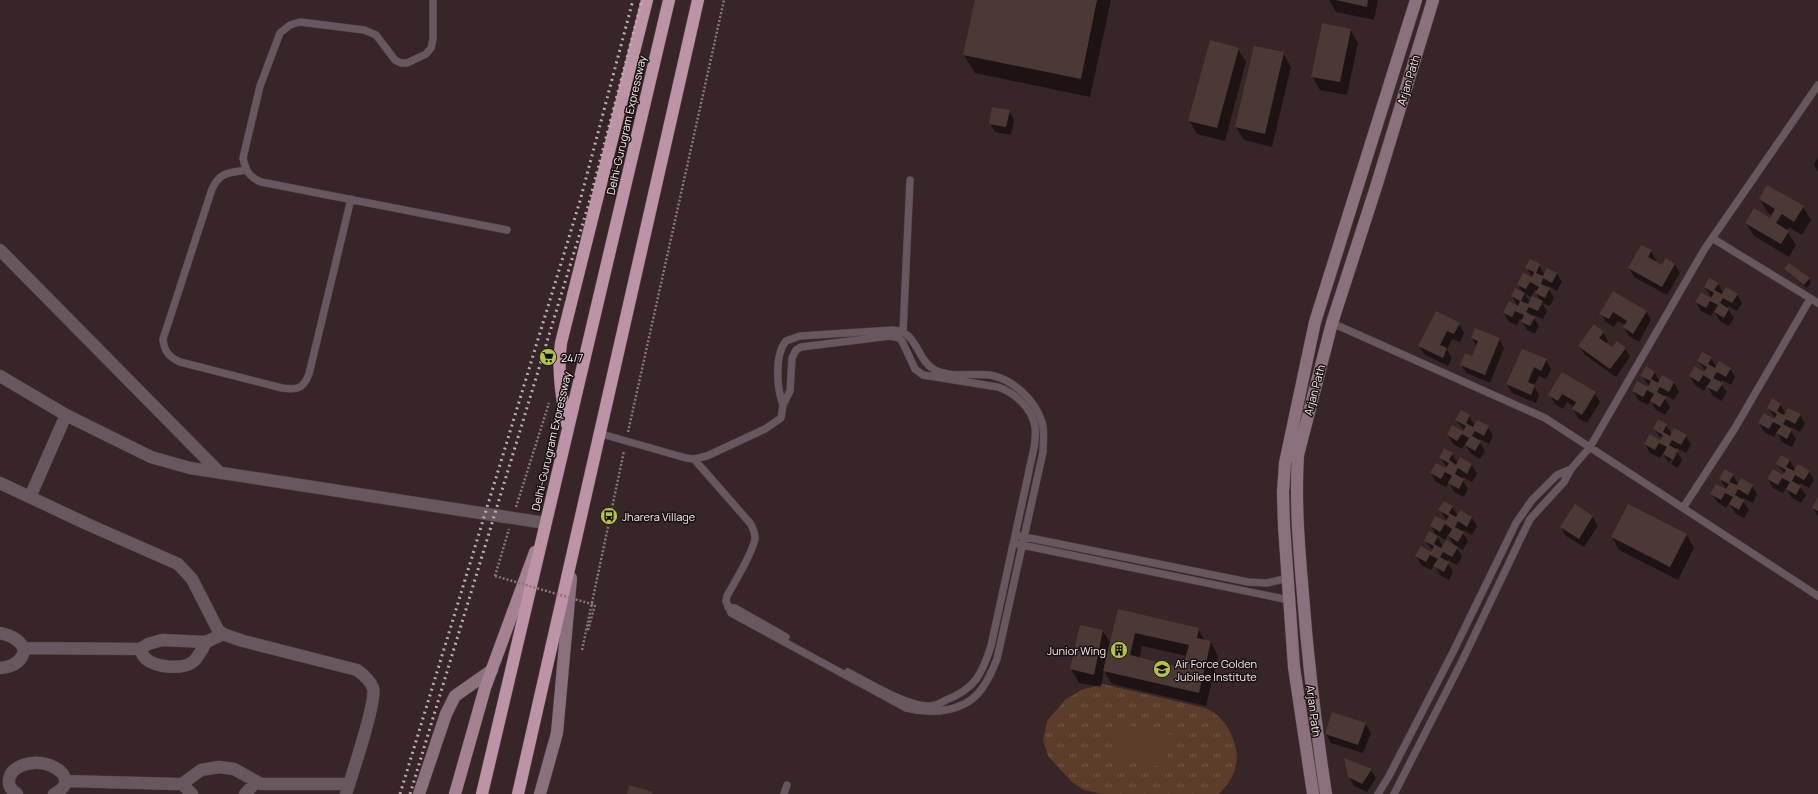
<svg xmlns="http://www.w3.org/2000/svg" width="1818" height="794" font-family="Manrope,sans-serif">
<defs>
<pattern id="grass-tufts" width="24" height="20" patternUnits="userSpaceOnUse"><rect width="24" height="20" fill="#5c3d2a"/><path d="M3 7l-1-3M5 7V3M7 7l1-3M15 17l-1-3M17 17v-4M19 17l1-3" fill="none" stroke="#745949"/></pattern>
</defs>
<rect width="100%" height="100%" fill="#372528"/>
<path fill="url(#grass-tufts)" d="M1103,684L1205,708C1219,714 1224,721 1231,734C1242,758 1237,775 1219,794H1102L1084,790L1072,782L1048,756L1043,740L1047,721L1065,700L1081,690Z"/>
<path fill="#5c3d2a" d="M1121,723L1172,735L1165,768L1113,756Z"/>
<path fill="#0007" fill-rule="evenodd" d="M976,0H1111L1090,97L975,73L964,55Z
M1329,0H1378L1374,20L1336,12Z
M1350,29L1358,43L1347,95L1320,90L1312,76Z
M1238,49L1246,62L1225,141L1197,134L1189,120Z
M1283,53L1291,67L1272,147L1244,140L1236,127Z
M1009,111L1014,120L1011,135L995,132L990,123Z
M1818,157V172L1814,165Z
M1760,199L1803,207L1811,220L1802,235L1789,227L1787,231L1796,245L1789,257L1754,236L1746,223L1771,219L1773,216L1768,213Z
M1651,251L1656,260L1655,262L1662,266L1675,264L1680,273L1667,295L1634,277L1629,268Z
M1539,265L1544,274H1557L1562,282L1557,291L1548,286V288L1554,298L1550,306L1542,303L1547,311L1543,319L1534,315L1533,317L1539,326L1535,334L1527,330L1522,322L1523,320L1520,319L1517,325L1509,322L1504,313L1518,307L1512,296L1523,293L1518,285L1533,279L1527,268ZM1535,290L1537,292L1536,293L1541,302L1531,297ZM1525,294L1533,298L1530,303Z
M1785,269L1809,278L1811,283L1807,288L1788,273Z
M1718,283L1723,293L1737,294L1742,303L1737,311L1728,306L1727,308L1734,318L1729,326L1720,321L1714,311L1711,316L1701,311L1696,302L1712,299L1713,297L1710,296L1705,287Z
M1613,292L1646,311L1651,320L1639,342L1629,336L1624,327L1625,325L1618,321L1614,327L1606,322L1601,314Z
M1459,324L1464,333L1460,342L1452,339L1447,350L1452,358L1448,366L1425,355L1419,346Z
M1603,332L1608,341L1606,344L1613,349L1625,348L1630,357L1616,377L1585,355L1579,346Z
M1472,338L1499,339L1504,348L1490,383L1466,373L1461,364L1473,358L1477,347Z
M1522,350L1546,360L1551,369L1546,379L1539,376L1534,386L1539,395L1536,403L1512,393L1507,384Z
M1711,358L1716,367L1730,368L1735,377L1731,385L1722,380L1720,383L1727,392L1722,401L1713,396L1707,385L1704,391L1695,385L1690,376L1705,374L1706,371L1698,361Z
M1654,372L1660,382L1663,377L1674,383L1679,392L1674,400L1665,395L1664,397L1670,407L1665,415L1656,410L1651,400L1648,405L1638,400L1633,391L1648,388L1649,386L1642,376Z
M1562,374L1595,393L1600,402L1587,423L1578,418L1573,409L1574,407L1567,402L1563,409L1555,404L1550,395Z
M1780,404L1786,414L1800,415L1805,424L1800,432L1791,427L1790,429L1796,439L1792,447L1782,442L1777,432L1774,437L1764,432L1759,423L1774,420L1775,418L1768,408Z
M1469,416L1475,426L1488,427L1493,436L1489,444L1480,439L1479,441L1485,451L1480,459L1471,454L1465,444L1462,449L1453,444L1448,435L1463,432L1464,430L1456,420Z
M1658,421L1666,425L1672,435L1686,436L1691,445L1686,453L1677,448L1676,450L1682,460L1678,468L1671,464L1677,454H1675L1669,463L1663,453L1660,458L1650,453L1645,444L1661,441L1662,439L1654,429Z
M1452,454L1458,463L1461,459L1472,465L1477,474L1472,482L1463,477L1462,479L1468,489L1464,497L1454,492L1449,482L1446,487L1436,482L1431,473L1446,470L1448,468L1440,458Z
M1790,460L1795,470L1809,471L1814,480L1809,488L1800,483L1799,486L1806,495L1801,503L1792,498L1786,488L1783,493L1773,488L1768,479L1784,476L1785,474L1777,464Z
M1733,475L1738,484L1752,486L1757,494L1753,503L1743,498L1742,500L1749,510L1744,518L1735,513L1729,503L1726,508L1717,502L1712,494L1727,491L1728,489L1725,487L1720,479Z
M1818,499V516L1813,508Z
M1575,505L1593,517L1598,526L1584,547L1566,536L1561,527Z
M1452,507L1458,516L1472,518L1477,526L1472,535L1463,530L1462,532L1468,541L1463,550L1456,546L1462,557L1457,565L1448,560L1447,562L1453,572L1449,580L1440,575L1434,565L1431,570L1421,565L1416,556L1431,553L1433,551L1425,541L1437,537L1431,526L1446,523L1447,521L1440,510ZM1436,534L1445,540L1448,535L1455,547H1443Z
M1687,535L1694,548L1678,580L1619,550L1612,537Z
M1119,611L1198,629L1205,641L1211,642L1218,656L1206,706L1112,684L1104,671L1101,687L1079,683L1071,669L1103,631L1111,644ZM1142,646L1187,656L1184,669L1139,659Z
M1366,724L1371,733L1363,753L1331,743L1326,734Z
M1346,760L1371,770L1376,778L1367,792L1354,786L1349,777Z"/>
<path fill="#4c3936" fill-rule="evenodd" d="M975,0H1097L1081,79L963,55Z
M1336,0H1368L1367,7Z
M1322,23L1351,29L1340,82L1311,77Z
M1210,40L1239,48L1217,128L1188,121Z
M1254,46L1284,52L1265,134L1235,127Z
M992,107L1010,110L1006,127L989,124Z
M1767,185L1804,206L1794,222L1782,214L1776,223L1789,231L1781,244L1745,223L1754,208L1770,218L1775,209L1759,199Z
M1641,245L1652,250L1648,257L1662,265L1666,258L1675,264L1662,287L1628,268Z
M1530,259L1540,264L1536,273L1543,276L1547,268L1557,273L1552,283L1543,278L1541,284L1550,288L1545,298L1535,293L1539,287L1530,282L1526,289L1517,285L1523,273L1532,277L1534,272L1525,268Z
M1789,263L1810,278L1804,285L1784,269Z
M1709,278L1719,283L1714,290L1722,294L1726,287L1738,294L1732,303L1723,298L1720,303L1729,309L1724,318L1714,312L1718,305L1710,301L1706,308L1695,302L1701,292L1711,298L1714,293L1704,287Z
M1515,288L1525,293L1521,301L1528,304L1532,296L1543,301L1538,311L1529,307L1526,312L1535,317L1530,326L1521,322L1524,315L1515,311L1512,317L1503,313L1509,301L1518,306L1520,301L1511,296Z
M1613,291L1647,311L1633,334L1623,327L1627,321L1613,312L1609,319L1599,314Z
M1436,311L1460,323L1454,334L1447,331L1440,345L1447,348L1443,358L1418,346Z
M1594,324L1604,332L1599,338L1612,347L1617,341L1626,348L1610,369L1578,346Z
M1475,328L1500,338L1485,375L1460,365L1465,353L1472,356L1478,341L1471,338Z
M1522,349L1547,359L1541,371L1534,367L1528,382L1535,385L1531,395L1506,384Z
M1702,352L1712,357L1708,364L1715,368L1719,361L1731,368L1726,377L1717,372L1713,378L1723,383L1717,392L1707,387L1711,380L1703,375L1699,382L1689,376L1694,366L1704,372L1707,367L1697,361Z
M1646,366L1655,372L1651,379L1658,383L1662,375L1674,382L1669,392L1660,387L1657,392L1666,397L1660,407L1650,401L1654,394L1647,390L1643,397L1632,391L1637,381L1648,387L1651,381L1640,376Z
M1562,372L1596,392L1582,415L1572,409L1576,402L1562,394L1558,401L1548,395Z
M1772,398L1781,404L1777,411L1784,415L1788,408L1801,414L1795,424L1786,419L1783,424L1792,429L1787,439L1776,433L1781,426L1773,422L1769,429L1758,423L1764,413L1774,419L1777,414L1767,408Z
M1461,410L1470,415L1466,423L1473,427L1477,420L1489,426L1484,436L1475,431L1472,436L1481,441L1475,451L1465,445L1469,438L1462,434L1457,441L1447,435L1452,425L1463,431L1466,426L1455,420Z
M1658,419L1667,424L1663,432L1670,436L1674,428L1687,435L1681,445L1672,440L1669,445L1678,450L1673,460L1663,454L1667,447L1659,443L1655,450L1644,444L1650,434L1660,440L1663,435L1653,429Z
M1444,448L1453,453L1449,460L1456,465L1460,457L1472,464L1467,474L1458,468L1455,474L1464,479L1459,489L1448,483L1452,476L1445,472L1441,479L1430,473L1436,463L1446,468L1449,463L1439,458Z
M1781,455L1790,460L1786,467L1794,471L1798,464L1810,471L1804,480L1795,475L1792,481L1801,486L1796,495L1786,489L1790,482L1782,478L1778,485L1767,479L1773,469L1783,475L1786,470L1776,464Z
M1724,469L1734,474L1729,482L1737,485L1741,478L1753,485L1748,495L1738,489L1735,495L1744,500L1739,510L1729,504L1733,497L1725,493L1721,500L1710,494L1716,484L1726,489L1729,484L1719,479Z
M1818,497V511L1812,508Z
M1444,501L1453,506L1449,513L1456,517L1460,510L1472,517L1467,527L1458,521L1455,527L1464,532L1458,542L1448,536L1452,529L1445,524L1440,532L1430,526L1435,516L1446,521L1449,516L1438,510Z
M1575,504L1593,516L1579,539L1560,527Z
M1628,504L1687,534L1670,567L1611,537Z
M1429,531L1438,536L1434,544L1441,548L1446,540L1458,547L1452,557L1443,552L1440,557L1449,562L1444,572L1433,566L1438,559L1430,555L1426,562L1415,556L1421,546L1431,552L1434,546L1424,541Z
M1118,609L1199,628L1197,638L1211,641L1199,693L1103,671ZM1135,633L1189,645L1183,668L1130,655Z
M1080,625L1103,630L1094,675L1070,669Z
M1332,712L1366,723L1358,745L1325,734Z
M1344,758L1372,769L1362,784L1348,777Z
M629,785L653,792L652,794H627Z"/>
<g fill="none" stroke-linecap="round" stroke-linejoin="round">
<defs>
<path id="lane" d="M433,0V39L431,48L426,54L407,63H401L395,60L376,35L364,30L300,22L290,25L280,33L260,86L243,158C246,171 249,177 261,182L507,230
M246,170C228,173 220,172 212,189L163,339C164,351 169,357 180,362L282,388C298,390 303,389 309,374L351,199
M1712,238L1818,303
M1332,323L1545,418L1818,596
M903,332L910,180
M598,433L686,458L694,459L707,456L765,429L781,418L783,405L790,391L792,358L796,350L801,347L890,336L899,338L902,341L915,369L923,375L998,387C1015,393 1031,407 1035,426C1036,433 1035,441 1034,448L991,646C982,674 975,689 946,700C941,703 935,706 929,706C908,707 867,682 848,672
M694,459L750,523C753,528 755,532 755,538C754,551 734,583 727,596L726,601L731,613L906,708C932,715 967,712 983,687C989,679 993,669 997,659L1043,452C1043,442 1045,432 1042,422C1035,400 1013,379 990,375C973,373 951,378 935,370C916,360 918,331 893,330L800,336L786,341C774,355 777,389 783,405
M1683,508L1735,428L1810,299
M1020,536L1248,582L1267,583L1288,578
M1017,544L1289,600
M728,607L735,608L786,637
M784,794L787,785
M1378,794L1389,776L1453,652L1516,523L1532,500L1557,475L1571,469
M1394,794L1463,659L1530,519L1564,482L1571,469L1590,447L1704,250L1818,85"/>
<path id="street" d="M0,250L220,473
M0,376L66,415L151,457L190,468L545,523
M0,483L87,524L178,564L192,579L218,630L223,634L243,641L357,670C364,675 370,680 373,688C377,702 351,777 346,794
M30,497L66,415
M0,633C10,635 21,640 24,650C22,663 11,667 0,668
M23,648L140,649L148,644L162,640L206,642L223,634
M140,649C141,652 143,656 146,659C157,668 184,670 194,661C199,656 203,648 206,642
M65,781L177,784H182L201,770L219,767L234,769L261,784H349
M182,784L192,794
M17,794C8,788 7,781 12,772C36,748 88,777 54,794
M245,794L256,782"/>
<path id="secondary" d="M419,794L446,714L455,696L492,670
M540,794L557,733L571,578
M1313,794L1294,667L1284,526L1283,492L1285,463L1315,322L1416,0
M1326,794C1316,728 1308,662 1303,595C1299,548 1295,502 1298,455L1332,323L1376,187L1433,0"/>
<path id="primary" d="M455,794L485,688L535,552"/>
<path id="highway" d="M566,423C562,397 557,370 561,343L647,0
M482,794L669,0
M518,794L698,0"/>
</defs>
<use href="#lane" stroke="#524144" stroke-width="8"/>
<use href="#street" stroke="#524144" stroke-width="13"/>
<use href="#secondary" stroke="#524144" stroke-width="13"/>
<use href="#primary" stroke="#524144" stroke-width="13"/>
<use href="#highway" stroke="#524144" stroke-width="13"/>
<path stroke="#87777a" stroke-width="2.5" stroke-dasharray="2 2" stroke-linecap="butt" d="M628,432L724,0
M516,507L549,403
M495,576L509,529
M588,630L595,605
M582,650L624,451"/>
<use href="#lane" stroke="#69575f" stroke-width="7"/>
<use href="#street" stroke="#69575f" stroke-width="12"/>
<use href="#secondary" stroke="#8b707d" stroke-width="12"/>
<use href="#primary" stroke="#a58293" stroke-width="12"/>
<use href="#highway" stroke="#bd93a7" stroke-width="12"/>
<path stroke="#bcaeaf" stroke-width="3" stroke-dasharray="2 4" stroke-linecap="butt" d="M400,794L580,201L633,0
M410,794L589,203L642,0"/>
<path stroke="#87777a" stroke-width="2.5" stroke-dasharray="2 2" stroke-linecap="butt" d="M495,576L595,605"/>
</g>
<defs>
<symbol id="supermarket-disc" viewBox="-11 -11 22 22"><circle r="9.5" fill="#b3c24b" stroke="#191112"/><path d="M-6-5.5h2.5l.6 2H6L4.5 2H-2.5L-4.4-4H-6ZM-1.5 3.2a1.3 1.3 0 1 0 .1 0ZM3 3.2a1.3 1.3 0 1 0 .1 0Z" fill="#111"/></symbol>
<symbol id="bus-disc" viewBox="-11 -11 22 22"><circle r="9.5" fill="#b3c24b" stroke="#191112"/><path d="M-5-6H5V4H4V6H2V4H-2V6H-4V4H-5ZM-3.5-4V0h7V-4ZM-3.5 1.2v1.5H-2V1.2ZM2 1.2v1.5H3.5V1.2Z" fill="#111"/></symbol>
<symbol id="building-disc" viewBox="-11 -11 22 22"><circle r="9.5" fill="#b3c24b" stroke="#191112"/><path d="M-4-6H4V6H1V3H-1V6H-4ZM-2.5-4.3h1.7v1.8h-1.7ZM.8-4.3h1.7v1.8H.8ZM-2.5-1h1.7V.8h-1.7ZM.8-1h1.7V.8H.8Z" fill="#111"/></symbol>
<symbol id="school-disc" viewBox="-11 -11 22 22"><circle r="9.5" fill="#b3c24b" stroke="#191112"/><path d="M0-5L7-2L0 1L-7-2ZM-4 1L0 2.5L4 1V4Q0 6-4 4Z" fill="#111"/></symbol>
</defs>
<g fill-rule="evenodd">
<use href="#supermarket-disc" x="538" y="347" width="20" height="20"/>
<use href="#bus-disc" x="599" y="506" width="20" height="20"/>
<use href="#building-disc" x="1109" y="640" width="20" height="20"/>
<use href="#school-disc" x="1152" y="659" width="20" height="20"/>
</g>
<g text-anchor="middle" dominant-baseline="central" stroke-width="3" stroke-linejoin="round" paint-order="stroke">
<g font-size="11" fill="#f8eced" stroke="#191112">
<text transform="translate(1408 80) rotate(-73)">Arjan Path</text>
<text transform="translate(626 125) rotate(-77)">Delhi-Gurugram Expressway</text>
<text transform="translate(1314 390) rotate(-75)">Arjan Path</text>
<text transform="translate(551 441) rotate(-77)">Delhi-Gurugram Expressway</text>
<text transform="translate(1314 711) rotate(83)">Arjan Path</text>
</g>
<g font-size="11" fill="#f8eced" stroke="#191112" text-anchor="start">
<text x="561" y="357">24/7</text>
<text x="622" y="516">Jharera Village</text>
<text x="1106" y="650" text-anchor="end">Junior Wing</text>
<text x="1175" y="663">Air Force Golden<tspan x="1175" dy="13">Jubilee Institute</tspan></text>
</g>
</g>
</svg>
